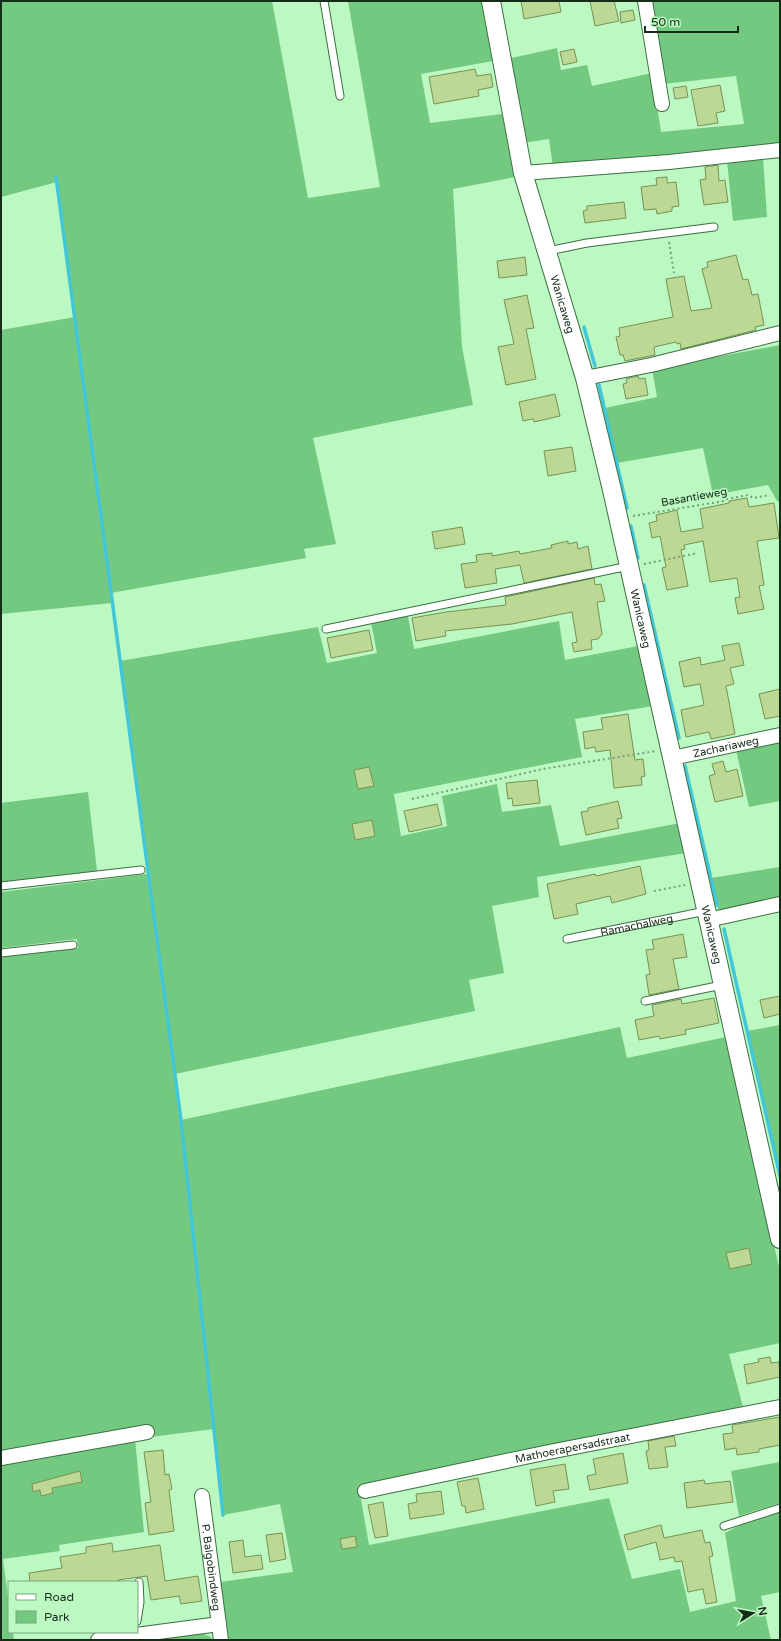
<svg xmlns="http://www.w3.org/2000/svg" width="781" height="1641" font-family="'Varela Round',sans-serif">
<rect width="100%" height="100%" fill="#bcf8c2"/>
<path fill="#74c980" d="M1,1H272L308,198L380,187L348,1H483L493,61L421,74L430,123L502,114L515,177L453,189L462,347L473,405L313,438L336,544L304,549L306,558L111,593L112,603L1,614V330L75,317L57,182L1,197Z
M651,1H780V144L553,167L549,139L523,143L507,59L557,48L561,70L587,65L592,86L652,73L661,132L744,124L736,76L663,84Z
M763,157L767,217L733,221L727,161Z
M780,345V502L777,501L768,485L713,495L703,448L617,463L605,408L657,397L652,369Z
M408,616L414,649L559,621L565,660L638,646L653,706L575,719L582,757L394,794L401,836L447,826L442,796L497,784L502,812L551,805L560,846L680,823L686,853L537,877L539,897L492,906L504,973L469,980L475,1011L175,1074L181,1120L620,1027L627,1058L726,1037L780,1271V1343L729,1354L743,1407L548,1446L359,1488L369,1545L609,1498L632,1579L680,1569L690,1612L736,1601L725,1533L746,1522L780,1513V1592L761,1596L771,1640H228L220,1582L293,1572L280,1504L223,1515L214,1429L135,1439L144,1532L59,1545L60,1551L3,1559L9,1606V1632H13L14,1640H1V957L78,948L77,939L1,948V892L147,874L120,661L318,627L327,663L377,653L371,623Z
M780,740V801L749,807L736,750Z
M88,792L97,871L1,883V803Z
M780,867V899L719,912L711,878Z
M780,1025V1176L747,1031Z
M780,1462V1503L739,1516L731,1471Z
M198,1632L211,1637L212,1640H138Z"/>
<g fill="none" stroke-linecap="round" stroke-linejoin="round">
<path stroke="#42c7d8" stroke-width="3.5" d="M56,177L181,1120L223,1515
M584,327L595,366
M599,385L627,508
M631,526L638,558
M644,585L679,738
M685,766L717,905
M724,929L780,1176"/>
</g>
<path fill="#bbd895" stroke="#779252" d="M521,1H559L561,12L524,19Z
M590,1H614L619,21L595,26Z
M633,10L635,20L621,23L620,12Z
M574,49L577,62L563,65L560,52Z
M475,69L477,76L491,74L493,87L478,90L479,96L434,104L429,77Z
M720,85L725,111L716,113L718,123L698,126L691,90Z
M686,86L688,97L675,99L673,88Z
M718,165L719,181L725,180L728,202L704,205L700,180L706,179L705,167Z
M667,177V183L676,182L679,206L672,207V211L657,214L656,209L644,210L641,187L657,185L656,178Z
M624,202L626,218L585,223L583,211L587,210V206Z
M736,255L743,280L748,279L752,295L758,294L764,325L755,327L756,330L681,349L680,343L677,344L676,342L654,347L655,355L625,361L623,355H620L616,337L620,336L619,328L673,317L666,279L684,276L691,311L712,308L702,269L708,267L707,262Z
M525,257L527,275L499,278L497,261Z
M527,295L534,328L526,329L536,379L506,385L498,347L514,344L504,300Z
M638,376L639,379L645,378L648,395L626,399L623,384L627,383L626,379Z
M555,394L560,416L534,422L533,419L523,421L519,402Z
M572,447L576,471L548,476L544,451Z
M747,498L749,507L774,503L779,538L757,541L764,585L759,586L764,609L738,614L735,598L740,597L737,578L710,582L703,541L684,545L685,549L681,550L688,586L667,590L662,568L666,567L660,536L652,538L649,523L657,521L656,515L677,510L681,532L703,528L700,509L729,503V501Z
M462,527L465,544L435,549L432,532Z
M568,541V544L577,542L578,549L588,546L592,569L524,583L520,565L495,569L497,583L465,588L461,564L477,562L476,555L492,553V556L519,551L520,554L552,548L551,545Z
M594,578L595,585L601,584L605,601L597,602L602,634L598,639L591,640L592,649L574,652L572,643L577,642L572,612L512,624L445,631L446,636L416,641L412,618L446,612L506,605L505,597Z
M369,630L373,650L331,658L327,638Z
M739,643L744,665L730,668L734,684L726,686L735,734L711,739L709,732L686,737L681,710L704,705L700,684L684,687L679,662L700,657L701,665L725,660L722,646Z
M780,689V716L765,719L759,694Z
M628,714L635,760L643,759L645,776L641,777L642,785L614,788L610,750L596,752L595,747L585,749L583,732L603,729L601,718Z
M723,761L726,772L737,769L743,796L715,802L709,776L715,774L712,764Z
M369,767L374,786L358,789L354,770Z
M537,780L540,803L513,806L512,798L508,799L506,783Z
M618,801L622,818L617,819L619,828L586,835L581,812L588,811V808Z
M437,804L442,825L409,832L404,811Z
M372,820L375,836L355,840L352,824Z
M640,866L646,894L612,903L610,896L576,904L578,914L554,919L547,884L595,874L596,876Z
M683,934L687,957L673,959L679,989L649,995L646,975L650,974L646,950L654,949L652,940Z
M780,996V1014L764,1018L760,1000Z
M714,998L719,1023L685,1030L686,1034L660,1039L659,1036L639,1040L635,1020L654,1016L652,1005L681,999L682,1004Z
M749,1248L752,1264L730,1269L726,1253Z
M770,1357L771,1363L779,1362L780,1377L747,1384L744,1365L759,1362L758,1359Z
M780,1417V1445L759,1449V1452L737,1455L736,1448L725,1450L723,1434L733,1433L732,1425Z
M674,1436L676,1446L665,1447L668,1467L649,1469L646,1451L649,1450L648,1441Z
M163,1450L165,1475L169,1474L172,1489L169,1490L174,1531L149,1535L145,1503L151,1502L144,1452Z
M623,1453L628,1483L590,1490L587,1476L596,1474L593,1459Z
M565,1464L569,1489L553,1491L555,1502L536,1506L530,1470Z
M80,1471L82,1482L52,1488L53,1493L41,1496L40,1490L33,1492L32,1484Z
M478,1478L484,1509L466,1513L465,1506H462L457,1482Z
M704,1480L705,1484L730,1481L733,1502L687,1508L684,1483Z
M441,1491L444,1514L410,1519L408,1504L417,1502L416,1494Z
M383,1502L388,1536L375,1538L368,1505Z
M661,1525L664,1538L702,1530L705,1543L710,1542L713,1556L709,1557L717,1602L706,1604L703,1589L688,1592L682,1561L675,1562L674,1557L660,1560L656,1542L628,1550L624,1535Z
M282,1533L286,1559L270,1562L266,1535Z
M355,1536L357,1547L342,1549L340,1539Z
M243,1540L245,1557L261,1555L263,1569L233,1573L229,1542Z
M112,1543L113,1552L160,1545L165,1581L198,1576L202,1601L181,1604L179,1596L151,1600L147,1576L118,1580V1582H30L29,1573L62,1568L60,1557L86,1553V1547Z"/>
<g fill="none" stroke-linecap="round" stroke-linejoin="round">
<defs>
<g id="service">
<path d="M324,1L340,96"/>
<path d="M548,251L587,243L714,227"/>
<path d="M326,629L629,566"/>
<path d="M1,886L141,870"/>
<path id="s1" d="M567,939L706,911"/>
<path d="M1,953L73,945"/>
<path d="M645,1001L722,985"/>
<path d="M724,1526L780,1508"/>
<path d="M137,1621L140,1602L139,1582"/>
</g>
<g id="minor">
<path d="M645,1L662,104"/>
<path d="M523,173L669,162L780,150"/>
<path d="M585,378L651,365L780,333"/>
<path id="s2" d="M672,758L780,735"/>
<path d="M708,920L780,904"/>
<path d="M1,1458L147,1432"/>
<path id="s3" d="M365,1491L549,1452L780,1407"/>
<path id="s4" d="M202,1496L221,1640"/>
<path d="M98,1640L219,1624"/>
</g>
<g id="tertiary">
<path id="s5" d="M491,1L523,173L585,378L612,490L780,1239"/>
</g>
</defs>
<use href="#service" stroke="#3a7042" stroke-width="9"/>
<use href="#minor" stroke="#3a7042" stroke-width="16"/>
<use href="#tertiary" stroke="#3a7042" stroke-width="20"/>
<path stroke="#75a179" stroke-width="2" stroke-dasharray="2 3" stroke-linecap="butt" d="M669,242L674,273
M633,516L724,501L727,499L748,495L753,498L770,495
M644,564L698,553
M412,799L543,769L656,751
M654,891L685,885"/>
<use href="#service" stroke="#fff" stroke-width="7"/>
<use href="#minor" stroke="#fff" stroke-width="14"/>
<use href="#tertiary" stroke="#fff" stroke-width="18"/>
</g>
<g text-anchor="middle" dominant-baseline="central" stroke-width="3" stroke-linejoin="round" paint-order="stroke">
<g font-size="11" fill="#152c18" stroke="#bcf8c2">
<text stroke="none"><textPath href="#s5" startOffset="312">Wanicaweg</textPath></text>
<text transform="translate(694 497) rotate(-10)">Basantieweg</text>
<text stroke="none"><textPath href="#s5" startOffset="636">Wanicaweg</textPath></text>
<text stroke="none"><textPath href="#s2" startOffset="55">Zachariaweg</textPath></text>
<text stroke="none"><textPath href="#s1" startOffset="71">Ramachalweg</textPath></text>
<text stroke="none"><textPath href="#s5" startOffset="960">Wanicaweg</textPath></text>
<text stroke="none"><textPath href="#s3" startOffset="212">Mathoerapersadstraat</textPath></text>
<text stroke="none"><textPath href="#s4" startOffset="72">P. Balgobindweg</textPath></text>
</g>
</g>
<rect width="781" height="1641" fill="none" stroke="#152c18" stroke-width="4"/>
<rect x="8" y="1581" width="130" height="52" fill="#bcf8c2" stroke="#79a67e"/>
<rect x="16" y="1594" width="20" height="6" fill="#ffffff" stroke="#79a67e"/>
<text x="44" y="1601" font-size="12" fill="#152c18">Road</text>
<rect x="16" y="1611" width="20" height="12" fill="#74c980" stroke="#79a67e"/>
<text x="44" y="1621" font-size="12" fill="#152c18">Park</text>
<g transform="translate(753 1613) rotate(79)" stroke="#bcf8c2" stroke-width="3" paint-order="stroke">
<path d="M0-3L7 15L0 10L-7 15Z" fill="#152c18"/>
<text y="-6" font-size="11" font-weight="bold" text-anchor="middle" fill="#152c18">N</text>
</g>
<path d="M645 26v6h93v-6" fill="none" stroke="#152c18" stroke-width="2"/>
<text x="651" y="26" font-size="12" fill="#152c18" stroke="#bcf8c2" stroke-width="3" paint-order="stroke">50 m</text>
</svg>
